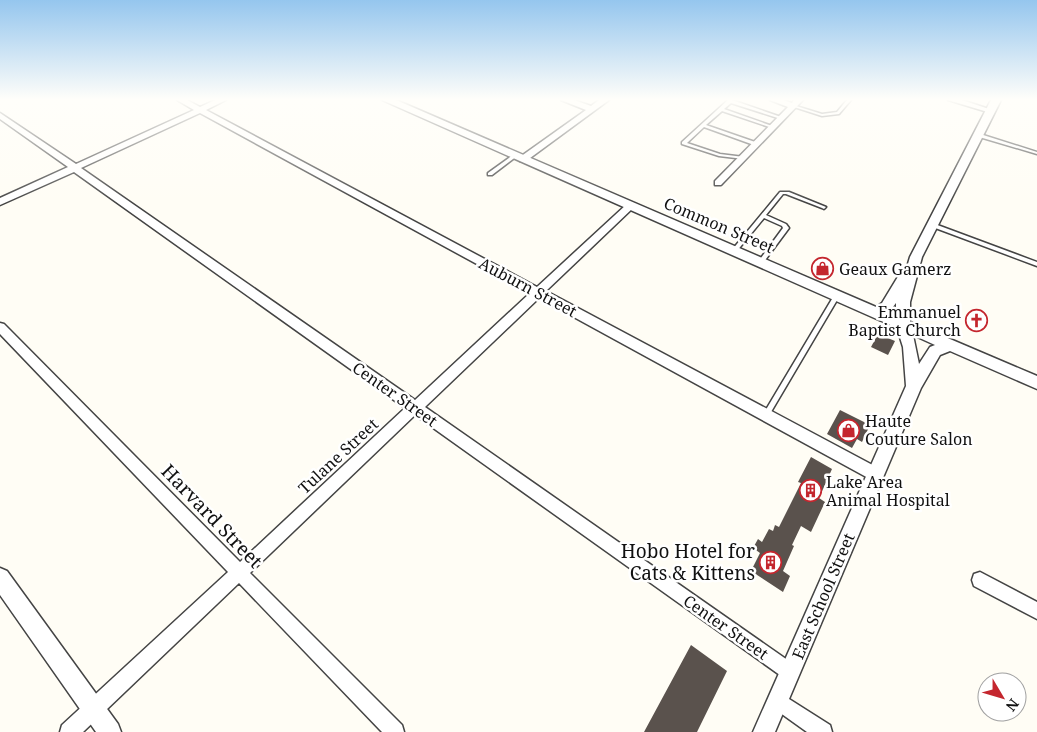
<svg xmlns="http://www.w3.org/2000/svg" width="1037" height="732" font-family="'Noto Serif',serif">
<rect width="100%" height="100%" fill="#fffdf5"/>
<path fill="#5a524d" d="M878,334L895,341L888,355L871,347Z
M840,410L870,425L862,442L857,439L852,448L827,434Z
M811,457L832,469L819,498L825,502L811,532L801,526L792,545L794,546L783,571L790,576L783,592L751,571L760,553L753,548L758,539L762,542L769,529L773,531L775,525L779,527L801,483L798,482Z
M691,645L727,671L697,732H644Z"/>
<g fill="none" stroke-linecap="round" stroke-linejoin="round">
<defs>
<path id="service" d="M728,100H732L784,118L781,119L731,103L724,109L775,127L772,128L722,111L706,125L758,143V145H754L704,127L687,143L720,154L744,157V159L719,156L682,144V142Z
M847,100H851L839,114L822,116L791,106L793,105L822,114L837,112Z
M976,134H980L1037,152V154L976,136Z
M513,155L517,156L492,175H488V173Z
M780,192H789L826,207L824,209L822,208L786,194H783L766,215L786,224L789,228L763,263H759L758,262L783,228L782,226L764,218L736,252H732V250Z
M932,223L1037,262V266L930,226L929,225Z
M837,293L840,295L768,417L766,418L764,417L763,415L764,413L835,294Z"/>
<path id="minor" d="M177,100H187L200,107L215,100H226L206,110L537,287L627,204H633V208L546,291L880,469L882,474L880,479L875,481L870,479L539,298L425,407L796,666L799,672L796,678L790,681L784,678L415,415L250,573L402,725L404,732H382L239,583L83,732H60L62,725L228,572L0,334V323L4,324L240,562L405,408L74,172L0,205V198L68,167L0,119V113L76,164L194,110ZM200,113L530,293L415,400L81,168Z
M561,100H574L591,106L599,100H609L526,161H520V157L586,110Z
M770,100H783L792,103L794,100H803L721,185H715V181L788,107Z
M948,100H962L995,111L991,113Z
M980,572L1037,602V619L974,586L972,580L974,574Z
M778,692L830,725L832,732H807L772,707L769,701L772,695Z"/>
<path id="tertiary" d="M382,100H396L876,307L882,303L899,275L905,274L910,257L991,100H1001L922,257L910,302V322L1037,376V389L950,351L940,355L921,388L775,732H753L906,386L903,347L897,328ZM896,303V316L889,312ZM913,335L935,345L930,347L919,364Z
M0,568L7,571L118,724L121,732H96L0,595Z"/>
</defs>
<use href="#service" stroke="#444" stroke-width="3"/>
<use href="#minor" stroke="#444" stroke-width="3"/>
<use href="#tertiary" stroke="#444" stroke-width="3"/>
<use href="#service" fill="#fff" fill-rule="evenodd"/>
<use href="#minor" fill="#fff" fill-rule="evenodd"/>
<use href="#tertiary" fill="#fff" fill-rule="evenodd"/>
</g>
<linearGradient id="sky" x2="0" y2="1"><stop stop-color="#95c6ee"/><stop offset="0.49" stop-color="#fffefa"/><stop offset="1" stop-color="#fffefa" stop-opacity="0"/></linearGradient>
<rect width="1037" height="203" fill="url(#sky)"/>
<defs>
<symbol id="shop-ring" viewBox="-11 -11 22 22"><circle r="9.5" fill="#fff" stroke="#c4262e" stroke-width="1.5"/><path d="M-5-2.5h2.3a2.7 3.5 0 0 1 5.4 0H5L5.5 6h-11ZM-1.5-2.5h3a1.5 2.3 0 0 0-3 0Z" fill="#c4262e"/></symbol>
<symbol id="church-ring" viewBox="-11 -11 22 22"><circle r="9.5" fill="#fff" stroke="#c4262e" stroke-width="1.5"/><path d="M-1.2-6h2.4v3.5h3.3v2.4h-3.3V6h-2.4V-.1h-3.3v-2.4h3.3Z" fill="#c4262e"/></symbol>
<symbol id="building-ring" viewBox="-11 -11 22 22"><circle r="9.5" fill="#fff" stroke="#c4262e" stroke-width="1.5"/><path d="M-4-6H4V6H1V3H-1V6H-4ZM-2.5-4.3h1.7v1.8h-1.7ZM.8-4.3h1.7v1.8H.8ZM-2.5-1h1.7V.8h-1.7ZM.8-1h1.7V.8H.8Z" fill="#c4262e"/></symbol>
</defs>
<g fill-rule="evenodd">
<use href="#shop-ring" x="810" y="256" width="25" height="25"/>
<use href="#church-ring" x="964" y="308" width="25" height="25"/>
<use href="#shop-ring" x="836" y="418" width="25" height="25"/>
<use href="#building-ring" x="798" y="478" width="25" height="25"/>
<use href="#building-ring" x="758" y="550" width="25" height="25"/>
</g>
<g text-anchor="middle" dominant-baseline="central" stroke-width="5" stroke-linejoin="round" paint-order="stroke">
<g font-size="16" fill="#111" stroke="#fff">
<text transform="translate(719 225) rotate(23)">Common Street</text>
<text transform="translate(528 287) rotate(28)">Auburn Street</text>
<text transform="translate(395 394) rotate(35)">Center Street</text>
<text transform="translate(338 456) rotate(-43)">Tulane Street</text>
<text transform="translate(823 596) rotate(-67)">East School Street</text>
<text transform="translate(726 627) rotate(35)">Center Street</text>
</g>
<g font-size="16" fill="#111" stroke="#fff" text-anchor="start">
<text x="839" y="269">Geaux Gamerz</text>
<text x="961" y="312" text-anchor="end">Emmanuel<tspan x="961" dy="18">Baptist Church</tspan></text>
<text x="865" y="421">Haute<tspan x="865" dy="18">Couture Salon</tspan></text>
<text x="826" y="482">Lake Area<tspan x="826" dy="18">Animal Hospital</tspan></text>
</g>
<g font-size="19" fill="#111" stroke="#fff">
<text transform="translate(212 516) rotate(46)">Harvard Street</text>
</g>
<g font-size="19" fill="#111" stroke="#fff" text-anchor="end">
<text x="755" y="551">Hobo Hotel for<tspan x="755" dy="22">Cats &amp; Kittens</tspan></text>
</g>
</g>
<g transform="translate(1002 697) rotate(128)"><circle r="24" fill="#ffffff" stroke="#a0a0a0"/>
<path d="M0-4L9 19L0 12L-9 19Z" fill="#c4262e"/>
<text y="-8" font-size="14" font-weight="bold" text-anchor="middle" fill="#111111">N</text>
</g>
</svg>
